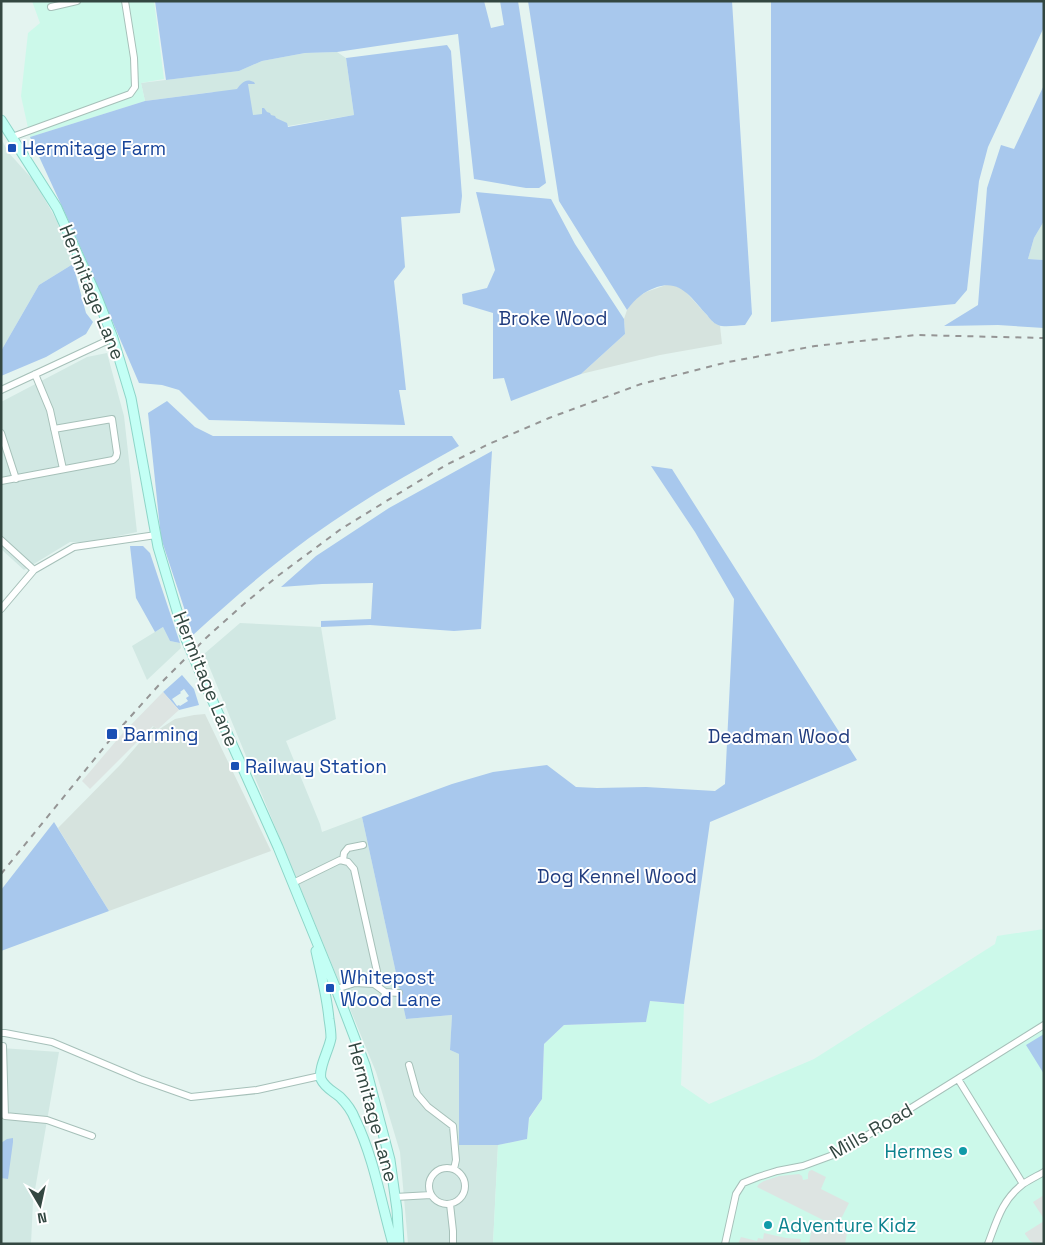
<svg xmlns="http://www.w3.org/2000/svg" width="1045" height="1245" font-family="'Space Grotesk',sans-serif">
<rect width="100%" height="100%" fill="#e4f4f0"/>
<path fill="#d1e8e3" d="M337,52L346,58L354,115L252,132L213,92L145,101L141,83L239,71L262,61L305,53Z
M1,138L8,152L35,182L57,221L73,264L39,285L1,351Z
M1044,221V260L1028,259L1034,238Z
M107,353L124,416L137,532L89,542H70L24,570L1,549V402L87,357Z
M240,623L321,627L336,719L286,741L320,824L322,832L362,817L406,1019L452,1015L450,1050L459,1054V1145H498L493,1244H408L400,1152L376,1072L204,654Z
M163,627L170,641L180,643L181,648L147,680L132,646Z
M1,1048L59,1052L33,1201L31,1244H1Z"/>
<path fill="#ccf9ea" d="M32,1H154L164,79L141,83L145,101L30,137L21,96L28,33L40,23Z
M1044,929V1244H493L498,1145L527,1139L529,1119L542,1099L544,1044L564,1025L646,1022L649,1001L684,1004L681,1085L709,1104L814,1059L995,944L997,936Z"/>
<path fill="#d6e3de" d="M666,285H674L685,291L713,322L720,326L722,344L660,355L581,374L625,334L624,319L627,310L635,299L646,292Z
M205,714L271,851L109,911L58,828L121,764L154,726L158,730L175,719L194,715Z"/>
<path fill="#a8c8ed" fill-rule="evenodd" d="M155,1H484L491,28L504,25L500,1H518L546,183L539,188H526L474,179L458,34L337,52L305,53L262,61L239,71L166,80Z
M528,1H732L752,314L745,325C737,325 725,328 718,325C713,323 710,319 707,315C692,299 681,279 657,287C643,292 636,298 627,310L559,201Z
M771,1H1044V27L988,147L979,181L967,290L955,304L771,322Z
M447,45L451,51L462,196L460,213L401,217L405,267L394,281L406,390H399L405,425L209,420L179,390L162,385L139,383L76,237L30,137L145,101L237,89C242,82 246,78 254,82L255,84H248L253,115L262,114V108H264L267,112L270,113L271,115L275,116L276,118L287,123L288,127L354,115L346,58Z
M1044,85V221L1034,238L1028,259L1044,260V328L998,325L944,326L978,305L987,188L1001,145L1014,149Z
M476,192L551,199L575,244L624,319L625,334L581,374L511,401L504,378L493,379V313L463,304L462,294L487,288L495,270Z
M73,264L86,313L93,322L86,334L46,357L1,376V351L39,285Z
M167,401L195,427L213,436H452L459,446C420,468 381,489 344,514C290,549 240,592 193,635L161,538L148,413Z
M492,451L481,629L454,631L370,625L321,627V621L371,619L373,583L322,584L281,587L316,556L389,508Z
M651,466L672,469L857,760L710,822L684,1004L650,1001L646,1022L564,1025L544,1044L542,1099L529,1118L527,1139L498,1145H459V1054L450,1050L452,1015L406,1019L362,817L452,784L493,772L547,765L576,787L597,788L646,787L715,791L725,784L734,599L695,532Z
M130,546H143L150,553L180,643L170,641L163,627L155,632L136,598Z
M182,675L194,689L199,705L179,710L163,692ZM184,689L189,696L186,698L188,701L180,706L179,705L177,706L172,699L181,693L180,692Z
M54,822L109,911L1,951V890Z
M1044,1034V1074L1026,1045Z
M13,1138V1142L8,1179L1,1178V1143L7,1139Z"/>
<path fill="#dde4e2" d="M163,692L179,710L158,729L153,726L90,789L82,781L122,734Z
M812,1170L826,1177L821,1189L849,1203L842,1217L827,1222L757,1187L759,1184L764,1181L779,1176L799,1174L802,1176L803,1180L808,1179V1174L809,1171Z
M1044,1195V1219L1033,1202Z
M813,1221L827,1224L841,1221L849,1222L845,1244H809Z
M1044,1221V1244H1036L1030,1241L1025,1234V1233Z
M764,1233L786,1238L801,1239L800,1244H738L741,1237L757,1241L758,1238L763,1239Z"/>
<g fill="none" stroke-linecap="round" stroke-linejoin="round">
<defs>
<path id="minor" d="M51,7L77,1
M12,137L130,94L135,87L134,58L125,1
M35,374L50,410L63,469
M1,390L113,338
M1,433L16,479
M1,481L113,460L116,457L117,453L112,419L54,429
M1,540L34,570
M1,609L34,570L74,547L156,535
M343,860L344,853L348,848L363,845
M293,883L340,860L348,862L354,869L378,976L374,984L355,983L336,989
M374,984L385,992L399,993
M384,999L385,992
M1,1033H5L52,1042L140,1079L191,1097L257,1090L320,1076
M1,1046H3L5,1116L47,1120L92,1136
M409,1065L417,1094L428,1107L453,1126L456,1160L454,1169
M958,1079L1023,1184
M429 1186a18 18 0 1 1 36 0a18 18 0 1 1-36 0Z
M395,1197L431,1195
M450,1204L453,1231V1244
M725,1244L736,1194L743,1183L758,1177L777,1171L803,1166L833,1155L855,1143L1044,1025
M988,1244C997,1220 1002,1200 1023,1184C1029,1180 1037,1176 1044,1172"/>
<path id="secondary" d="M1,120L57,208L97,297L113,338L131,398L158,547L177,611L186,639
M202,677L278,847L336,989L365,1065L390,1160L397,1210L399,1244
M316,951C321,974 327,996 329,1019C330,1025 331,1032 331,1038C329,1050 318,1068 321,1079C325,1088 333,1091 340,1097C346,1103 352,1111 355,1119C374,1158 381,1202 393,1244"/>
</defs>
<use href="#minor" stroke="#a6c0b9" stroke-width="8"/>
<use href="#secondary" stroke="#8dd5c8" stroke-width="11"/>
<use href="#minor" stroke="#fff" stroke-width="6"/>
<use href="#secondary" stroke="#c3fff5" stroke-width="9"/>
<path stroke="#959595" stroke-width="2" stroke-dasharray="6 6" stroke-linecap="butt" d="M1,874L114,735L158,686L206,638L245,603L279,575L341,529L406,489L446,465L489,444L549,418L641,384L728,362L815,346L916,335L1044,338"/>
<defs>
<path id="secondary-bridge" d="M186,639L202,677"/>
</defs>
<use href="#secondary-bridge" stroke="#8dd5c8" stroke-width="11" stroke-linecap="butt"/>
<use href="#secondary-bridge" stroke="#c3fff5" stroke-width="9"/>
</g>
<g fill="#1a4fb4" stroke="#fff" stroke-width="2">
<rect x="7" y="143" width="10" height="10" rx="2.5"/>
<rect x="106" y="728" width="12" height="12" rx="2.5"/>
<rect x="230" y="761" width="10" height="10" rx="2.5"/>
<rect x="325" y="983" width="10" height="10" rx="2.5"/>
</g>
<g fill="#0f9aa8" stroke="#fff" stroke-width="2">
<circle cx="963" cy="1151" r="5"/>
<circle cx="768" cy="1225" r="5"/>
</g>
<g text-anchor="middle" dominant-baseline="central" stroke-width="4" stroke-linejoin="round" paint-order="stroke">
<g font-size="19" fill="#164399" stroke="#fff" text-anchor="start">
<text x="22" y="148">Hermitage Farm</text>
<text x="123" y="734">Barming</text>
<text x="245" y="766">Railway Station</text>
<text x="340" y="977">Whitepost<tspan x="340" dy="22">Wood Lane</tspan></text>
</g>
<g font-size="19" fill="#334741" stroke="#fff">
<text transform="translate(92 292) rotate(68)">Hermitage Lane</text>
<text transform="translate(206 679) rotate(68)">Hermitage Lane</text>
<text transform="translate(373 1112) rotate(75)">Hermitage Lane</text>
<text transform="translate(871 1131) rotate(-30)">Mills Road</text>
</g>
<g font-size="19" fill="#213c7e" stroke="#fff">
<text x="553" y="318">Broke Wood</text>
<text x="779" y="736">Deadman Wood</text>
<text x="617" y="876">Dog Kennel Wood</text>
</g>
<g font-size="19" fill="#0d838f" stroke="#fff" text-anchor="end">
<text x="953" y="1151">Hermes</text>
<text x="778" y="1225" text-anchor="start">Adventure Kidz</text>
</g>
</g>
<rect width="1045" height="1245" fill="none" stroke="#334741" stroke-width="5"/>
<g transform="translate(40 1205) rotate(171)" stroke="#ffffff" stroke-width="4" paint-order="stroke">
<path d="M0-4L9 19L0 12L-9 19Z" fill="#334741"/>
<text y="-8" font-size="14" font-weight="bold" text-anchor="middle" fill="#334741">N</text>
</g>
</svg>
